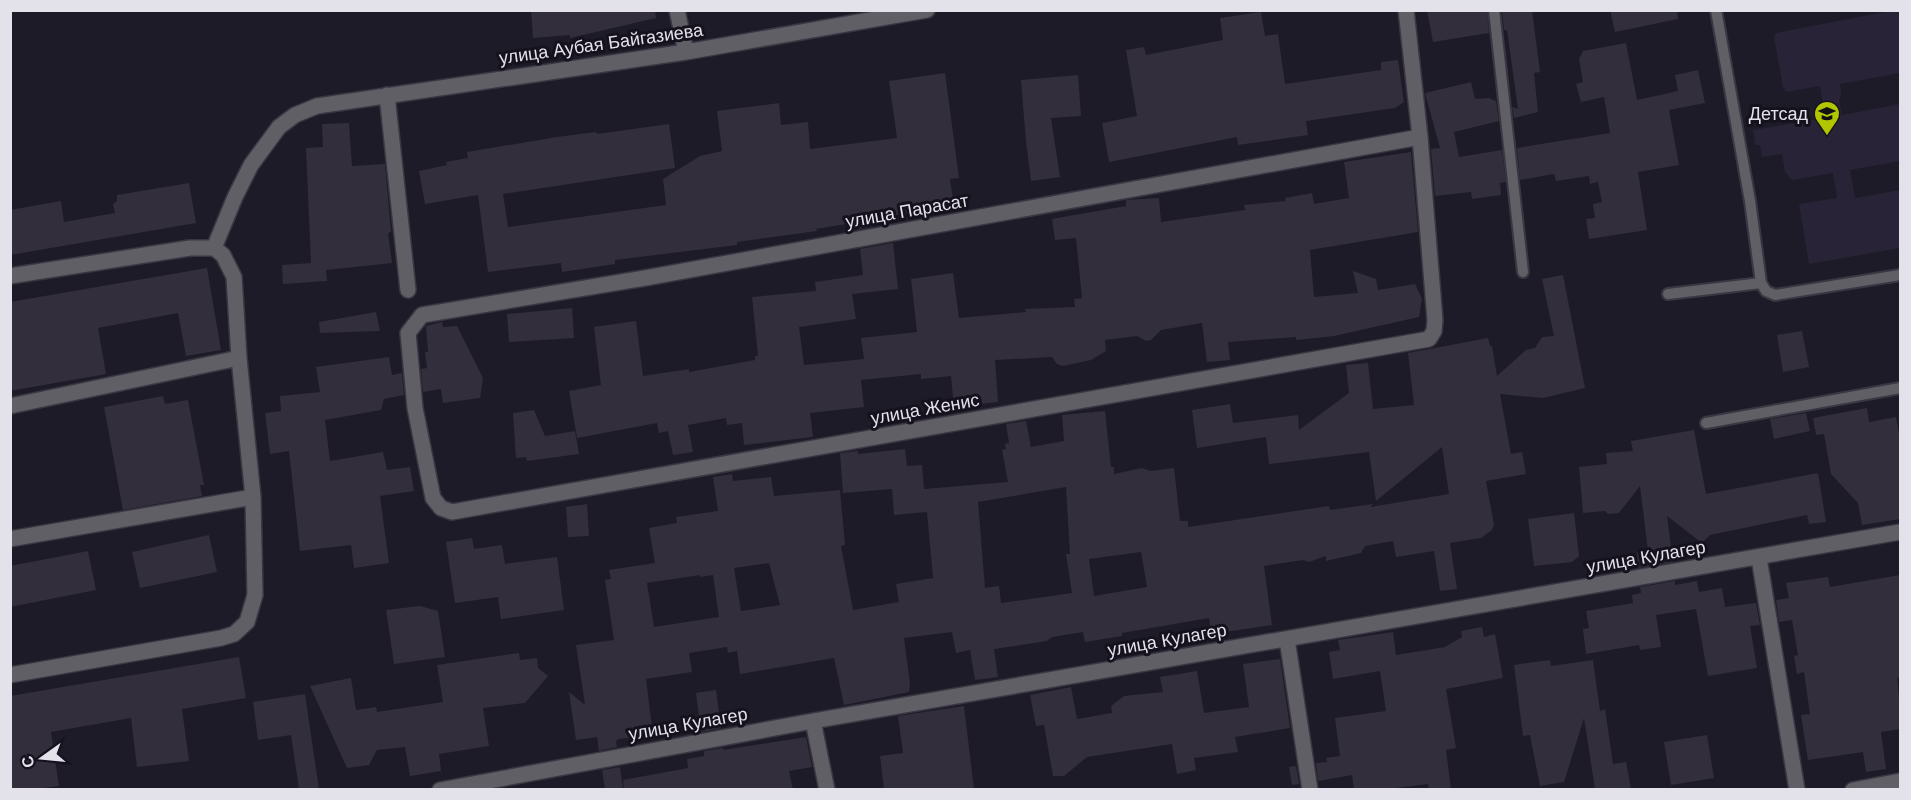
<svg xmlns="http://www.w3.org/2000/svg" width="1911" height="800" font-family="Helvetica,sans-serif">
<rect width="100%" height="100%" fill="#1e1b28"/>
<path fill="#282336" d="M1895,10L1900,11V73L1840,84L1841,95L1839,100L1842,115L1900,104V161L1850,170L1855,198L1900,190V248L1809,264L1799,204L1837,198L1833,173L1792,180L1785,172L1782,154L1762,157L1760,145H1755L1753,130L1825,118L1820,86L1786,92L1783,87L1774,37L1776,33Z"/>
<path fill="#322e3c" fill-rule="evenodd" d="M531,10H655L656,18L570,38V35L533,38Z
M1427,10H1487L1489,33L1433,42Z
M1502,10H1532L1540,72L1534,73L1538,112L1514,118L1512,107L1518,109L1507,30H1504Z
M1610,10H1677L1678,19L1615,32Z
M1261,12L1265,36L1278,34L1285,84L1381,70V62L1398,60L1404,102L1395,108L1306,121L1308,135L1238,145L1237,137L1109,162L1102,123L1137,116L1126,50L1144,47L1146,55L1223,40L1220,18Z
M1626,43L1637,100L1678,91L1675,75L1698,70L1705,103L1669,110L1679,165L1638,172L1647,230L1589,239L1586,219L1595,218L1593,204L1602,202L1598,182L1590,184L1589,176L1556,181L1554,174L1520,180L1517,148L1610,133L1604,97L1581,102L1576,84L1583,82L1579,59L1583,51Z
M945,73L959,178L950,179L954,206L890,216L891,223L858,229V227L853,228L852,223L816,229L817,231L737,242V245L615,260V264L562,272L561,263L488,272L478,195L425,204L419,171L447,165L446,162L468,158L467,152L557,137L596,132L597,134L669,124L675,168L503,194L508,227L666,205L663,179L700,156L722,151L717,111L779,103L781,125L808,122L810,149L897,138L889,81Z
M1078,75L1081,116L1051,118L1060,177L1031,181L1026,142L1021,80Z
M1471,82L1475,99L1489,98L1496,101L1499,121L1454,132L1459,157L1502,150L1506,182L1500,183L1501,195L1472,199L1471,192L1435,196L1431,149L1440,148L1425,93Z
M349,123L352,166L385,164L391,232L388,233L392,263L326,270L327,281L283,284L282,265L311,263L306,148L323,147L322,124Z
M1411,152L1418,232L1310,250L1314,297L1358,293L1353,271L1376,279L1378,290L1415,284L1422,299L1419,317L1334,336L1296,340V337L1228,342L1230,360L1207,362L1202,323L1161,330L1151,340L1146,341L1137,336L1105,340L1106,351L1091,360L1063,366L1057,364L1052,357L995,360L998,402L954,407L951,376L921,379V374L861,380L864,407L810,413L813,437L744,445L742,423L727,425L726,418L688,425L693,452L673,455L668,431L659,433L657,423L577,438L569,391L601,385L594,327L636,321L643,376L689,369V372L755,360V356H758L752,297L816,291L815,282L863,275L860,249L893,243L898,289L852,294L856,319L799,327L804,365L864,359L861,338L917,332L911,279L953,273L959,318L1026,312L1025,309L1075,307L1074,299L1082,298L1076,238L1055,240L1052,219L1126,206V200L1159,198L1161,222L1245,210L1244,205L1286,201L1285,198L1312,193L1314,204L1349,198L1344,162Z
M189,183L196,223L10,255V210L61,201L64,222L115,213L113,204L117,201V195Z
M207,268L221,350L186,356L178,313L98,328L106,374L10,391V302Z
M1563,275L1585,388L1543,398L1500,394L1511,454L1522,452L1526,474L1486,481L1494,525L1492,530L1481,538L1450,543L1457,589L1440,591L1434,551L1396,557L1393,541L1365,546L1361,553L1326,561V556L1309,562L1303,560L1264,566L1272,625L1211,634L1209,618L1122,633V636L1085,642L1083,632L1052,637L1047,641L994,649L998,677L975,680L970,650L956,653L952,632L904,638L910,684L909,692L844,705L834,658L740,674L737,651L728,653L727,647L689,653L692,672L646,679L653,735L618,739L616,741L617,747L599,751L597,737L576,740L569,692L585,705L576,645L614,640L605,580L611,579L609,570L655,563L649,528L677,523L676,517L718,511L713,477L732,474L733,481L771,477L774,496L840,490L845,545L841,546L853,610L899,602L896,584L933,578L927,512L894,515L892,489L843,493L840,453L858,451V454L905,449L907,466L922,465L924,489L1008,482L1002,450L1006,449L1005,444L1009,443L1006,424L1026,421L1031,447L1064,441L1062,415L1105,411L1111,467H1114V474L1142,468L1150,471L1174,468L1180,521H1188V527L1329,506L1330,510L1373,504L1370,507L1449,494L1442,447L1376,501L1369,452L1269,464L1266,437L1197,448L1192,410L1230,404L1233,423L1298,415L1299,430L1349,393L1346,365L1368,363L1373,409L1414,405L1408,353L1488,338L1490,346H1492L1497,376L1526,350L1535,348L1542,337L1554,336L1542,279ZM1066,487L1070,554H1066L1072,593L1001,603L999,586L985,588L978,502ZM1141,552L1147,587L1094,596L1089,559ZM769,563L780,605L741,611L734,568ZM700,575V577L713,575L719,617L654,627L647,583Z
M572,308L574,338L509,342L507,314Z
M376,312L380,331L320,333L319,322Z
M442,322L443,327L457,326L483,378L480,398L443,403L441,389L423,392L421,369L427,368L425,352H428L426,326Z
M1802,331L1809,367L1783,372L1777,335Z
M389,357L392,375L402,373L404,395L384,399L381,410L325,420L330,461L383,452L387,470L410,467L414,491L380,496L389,563L354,568L351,545L300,551L289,451L270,454L265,413L281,411L280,396L320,392L316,367Z
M163,396L165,404L188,400L204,485H200L202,496L123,510L104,407Z
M1867,408L1869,422L1896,417L1900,439V519L1862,525L1858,503L1831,474L1824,434L1816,435L1813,418Z
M534,410L545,436L575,431L579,454L527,461L526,457L516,458L513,413Z
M1806,413L1810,431L1774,439L1770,419Z
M1694,430L1706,494L1818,473L1826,522L1809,524L1807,515L1710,535L1702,543L1667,516L1673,562L1638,568L1637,552L1648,551L1640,486L1619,513L1608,514L1605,511L1583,513L1579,467L1607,464L1606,453L1633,451L1631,441Z
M587,504L589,536L568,537L566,507Z
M1574,513L1579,556L1572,562L1534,566L1528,519Z
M209,535L217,572L140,588L132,552Z
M472,538L474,549L502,545L505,564L557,557L564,610L501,619L498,597L455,603L446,542Z
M88,551L96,590L10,607V566Z
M1900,575V677L1897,678L1900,707V729L1881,732L1886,769L1866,772L1863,752L1808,760L1801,715L1810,714L1804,672L1797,674L1794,656L1798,655L1792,620L1779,622L1776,600L1789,598L1786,583L1828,577L1830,587Z
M1675,581V585L1697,581L1699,592L1722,588L1725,607L1756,603L1760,625L1750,626L1757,668L1708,676L1696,609L1656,615L1661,647L1640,650L1639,645L1586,654L1583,629L1589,628L1586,611L1633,603L1632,595L1641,593L1640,587Z
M420,606L438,611L445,657L394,664L386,610Z
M1482,627L1484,637L1495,634L1503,678L1446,689L1456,748L1446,750L1451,789H1429L1428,784L1388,789H1354L1352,775L1318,781L1316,763L1327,762L1326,758L1340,756L1335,718L1386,711L1380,671L1333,679L1329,652L1340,650L1338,640L1393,632L1396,655L1445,647L1462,637L1461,631Z
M519,653L520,660L537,658L538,668L548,676L525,703L483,708L489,746L439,754L441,771L410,776L405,747L377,750L369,765L347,768L310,686L351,678L356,710L376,707L377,712L443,702L437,665Z
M239,657L246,698L182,709L189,761L137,767L131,718L51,732L59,786L36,789H10V696Z
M1280,659L1290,728L1235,737L1238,752L1194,758L1196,770L1177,774L1172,744L1087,757L1064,776H1053L1044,725L1036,726L1030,695L1071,687L1077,719L1112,713L1111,706L1124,696L1163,692L1160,677L1197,671L1204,713L1249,707L1243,664Z
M1550,660L1551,666L1593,660L1600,711L1605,709L1613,764L1626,762L1631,789H1595L1584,718L1564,782L1540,786L1530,735L1523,736L1514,665Z
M716,690L721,728L701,732L696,693Z
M305,694L319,789H299L291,735L258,740L253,702Z
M964,706L974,789H884L880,756L903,753L898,716Z
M1707,735L1714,778L1671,785L1664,742Z
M806,737L812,767L789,771L793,789H624L623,780L688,768L687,759L704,756V751L723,748V750Z
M1296,766L1299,784L1292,785L1289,767Z
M620,767L623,789H605L602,770Z"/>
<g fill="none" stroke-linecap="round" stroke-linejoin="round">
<defs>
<path id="service" d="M1494,10L1523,272
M1716,10L1750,201L1761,283
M1668,294L1761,283L1766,291L1775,295L1900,275
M1706,423L1900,388"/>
<path id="minor" d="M677,10L686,52
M1406,10L1420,137L1435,320L1434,331L1429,339L452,512L441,508L433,498L415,408L408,333L422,315L645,278L1420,137
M387,95L408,290
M214,248L235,197L251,165L279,127L295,115L317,106L686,52L927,10
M10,276L190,248H214L223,255L234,277L239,358L253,497L255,595L247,622L234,634L221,638L10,675
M10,406L239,358
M10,539L253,497
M1759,558L1797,790
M1287,639L1310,790
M813,721L827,790
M440,790L813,721L1900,532
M1853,790L1900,781"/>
</defs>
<use href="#service" stroke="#3a3743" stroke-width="14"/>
<use href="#minor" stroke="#3a3743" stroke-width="18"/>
<use href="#service" stroke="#605f66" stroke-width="10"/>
<use href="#minor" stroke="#605f66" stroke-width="15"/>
</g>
<defs>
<symbol id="school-pin" viewBox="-11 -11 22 30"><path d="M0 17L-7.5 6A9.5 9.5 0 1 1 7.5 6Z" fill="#b1c500" stroke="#15121e"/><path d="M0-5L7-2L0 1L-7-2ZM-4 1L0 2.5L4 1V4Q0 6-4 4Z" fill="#111"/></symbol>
</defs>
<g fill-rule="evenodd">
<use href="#school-pin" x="1812" y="99" width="30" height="40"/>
</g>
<g text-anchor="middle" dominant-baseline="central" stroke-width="6" stroke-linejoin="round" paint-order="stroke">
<g font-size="18" fill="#e3e1ea" stroke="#15121e">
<text transform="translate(601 44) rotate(-8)">улица Аубая Байгазиева</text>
<text transform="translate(907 211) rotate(-10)">улица Парасат</text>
<text transform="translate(925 409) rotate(-10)">улица Женис</text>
<text transform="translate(1646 557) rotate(-10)">улица Кулагер</text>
<text transform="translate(1167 640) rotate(-10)">улица Кулагер</text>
<text transform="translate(688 724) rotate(-10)">улица Кулагер</text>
</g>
<g font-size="18" fill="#e3e1ea" stroke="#15121e" text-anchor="end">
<text x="1808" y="114">Детсад</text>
</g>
</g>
<rect width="1911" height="800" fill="none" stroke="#e3e1ea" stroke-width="24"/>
<g transform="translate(42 758) rotate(255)" stroke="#15121e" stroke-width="4.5" paint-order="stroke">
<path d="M0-4.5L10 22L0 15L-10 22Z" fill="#e3e1ea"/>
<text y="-9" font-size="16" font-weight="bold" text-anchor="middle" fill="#e3e1ea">С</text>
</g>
</svg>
